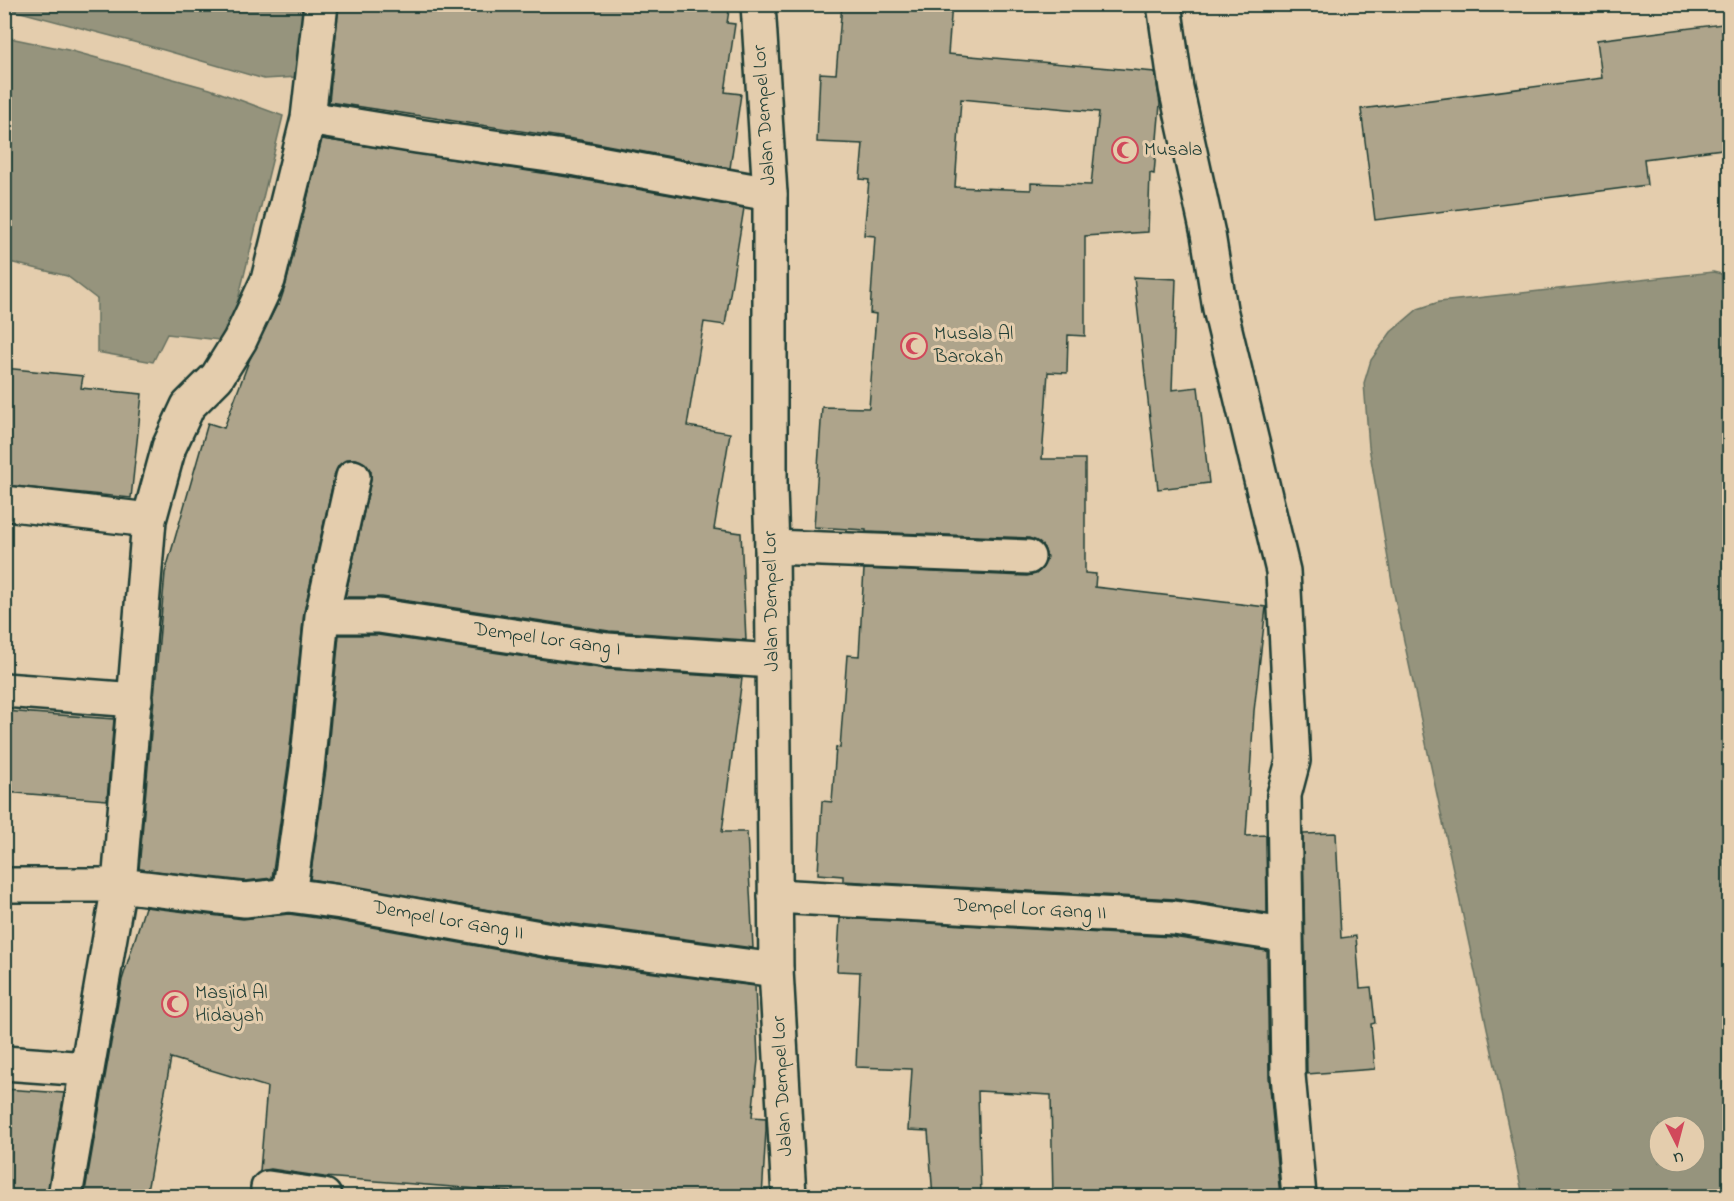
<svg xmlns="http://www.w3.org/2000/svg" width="1734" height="1201" font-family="'Indie Flower',sans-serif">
<rect width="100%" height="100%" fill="#e4cdad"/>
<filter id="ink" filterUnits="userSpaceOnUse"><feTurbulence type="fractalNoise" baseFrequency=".0167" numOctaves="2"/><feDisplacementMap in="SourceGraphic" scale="12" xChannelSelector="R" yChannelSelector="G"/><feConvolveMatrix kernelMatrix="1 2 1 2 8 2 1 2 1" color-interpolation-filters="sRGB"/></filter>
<g filter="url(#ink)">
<path fill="#96947d" stroke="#667160" stroke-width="1.5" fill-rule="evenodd" d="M4,5H311L299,77L264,79L164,50L5,8Z
M5,37L68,50L210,89L283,116L228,341L167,334L153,362L97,352V299L67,276L5,261Z
M1713,272L1730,276L1729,1196H1523L1394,594L1369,447L1364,383L1371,360L1391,332L1418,309L1439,302ZM1659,1126H1695V1162H1659Z"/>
<path fill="#aea48b" stroke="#1f3d34" stroke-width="1.5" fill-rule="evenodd" d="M339,4H730L727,23L735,24L725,92L741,94L730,168L580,140L329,102Z
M842,4H952L948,54L1155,72L1160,104L1154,174L1150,173L1148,232L1085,236V336L1068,335L1067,373L1048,372L1042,459H1085V573L1096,574L1095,587L1266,607L1254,711L1246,836L1266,835L1267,913L1175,899L843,881V876L818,874L822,801L832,802L836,747L840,748L847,655L859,656L864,569L1027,576L1036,574L1043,567L1047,557L1044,548L1038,542L1029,538L866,532V530L814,527L822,407L869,408L876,314L870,313L875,236L864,235L869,180L860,179L863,144L817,142L820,73L836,74ZM961,99L1099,112L1091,185L1031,183V190L955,187Z
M1730,23V148L1644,159L1647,185L1375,220L1361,109L1602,78L1597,40Z
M322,139L574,178L744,208L725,325L704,322L687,426L730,433L714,529L741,533L746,640L609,631L382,597H345L371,480V471L365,463L356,459H347L339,465L335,473L304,612L288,766L272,878L245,881L139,869L165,573L208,423L224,428L249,361L277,305H279L286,284Z
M1134,277L1176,279L1172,390L1198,387L1209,483L1158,489Z
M4,368L83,376L81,388L142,394L131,498L4,485Z
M339,635H378L606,669L742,678L722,832H747L753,948L559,922L310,879L326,770Z
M4,711L114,719L107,800L4,792Z
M1336,833L1341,938L1356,936L1360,988L1371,987L1375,1023L1371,1024L1375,1069L1307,1074L1303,834Z
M145,907L243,919L289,914L338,921L554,960L755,986L758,1060L752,1117L766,1118V1130L762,1197H580L324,1177L271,1169L260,1171L267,1087L171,1058L146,1197H84L122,980Z
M840,918L1172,937L1267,951L1269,1077L1280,1197H1053L1051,1095L978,1091L981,1197H933L928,1131L908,1130L912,1069L856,1067L860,972L837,971Z
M4,1089L64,1093L47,1197H4Z"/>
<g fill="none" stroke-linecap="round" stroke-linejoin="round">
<defs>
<path id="street" d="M1164,4L1176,88L1208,234L1220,309L1283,571L1293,761L1284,795L1288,1075L1299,1196
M308,118L417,136L577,159L770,194
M4,503L149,520
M772,547L1028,557
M322,616H379L607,650L773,661
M4,690L135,700
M4,885H119L245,900L289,895L341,902L556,941L776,970
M289,895L307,768L322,616L353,477
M775,896L1174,918L1285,935
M4,1063L87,1069
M268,1188L324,1196
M65,1196L119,885L149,520L169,447L188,406L217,377L240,340L268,280L308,118L321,4"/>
<path id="secondary" d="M758,4L770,194V489L772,547L776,970L789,1196"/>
</defs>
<use href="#street" stroke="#1f3d34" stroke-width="38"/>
<use href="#secondary" stroke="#1f3d34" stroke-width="38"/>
<use href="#street" stroke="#e4cdad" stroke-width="33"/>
<use href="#secondary" stroke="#e4cdad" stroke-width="33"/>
</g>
</g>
<defs>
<symbol id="mosque-ring" viewBox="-11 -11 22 22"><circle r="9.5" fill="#e4cdad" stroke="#d1495b" stroke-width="1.5"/><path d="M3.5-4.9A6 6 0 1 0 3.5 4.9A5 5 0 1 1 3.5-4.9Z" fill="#d1495b"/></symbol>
</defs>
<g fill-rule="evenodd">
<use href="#mosque-ring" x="1110" y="135" width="30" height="30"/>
<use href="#mosque-ring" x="899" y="331" width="30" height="30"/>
<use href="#mosque-ring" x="160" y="989" width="30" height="30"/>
</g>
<g text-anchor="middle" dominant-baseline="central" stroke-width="6" stroke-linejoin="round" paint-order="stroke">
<g font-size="20" fill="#1f3d34" stroke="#e4cdad">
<text transform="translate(765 115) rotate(-94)">Jalan Dempel Lor</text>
<text transform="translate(772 601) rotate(-91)">Jalan Dempel Lor</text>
<text transform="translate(547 640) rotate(8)">Dempel Lor Gang I</text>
<text transform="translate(1030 910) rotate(3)">Dempel Lor Gang II</text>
<text transform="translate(448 921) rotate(10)">Dempel Lor Gang II</text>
<text transform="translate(783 1086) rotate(-93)">Jalan Dempel Lor</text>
</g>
<g font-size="20" fill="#1f3d34" stroke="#e4cdad" text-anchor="start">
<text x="1144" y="150">Musala</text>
<text x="934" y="334">Musala Al<tspan x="934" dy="23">Barokah</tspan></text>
<text x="195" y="993">Masjid Al<tspan x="195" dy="23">Hidayah</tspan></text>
</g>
</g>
<rect width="1734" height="1201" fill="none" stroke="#e4cdad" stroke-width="24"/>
<rect x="12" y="12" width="1710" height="1177" fill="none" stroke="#1f3d34" stroke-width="2" filter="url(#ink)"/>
<g transform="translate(1677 1144) rotate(174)"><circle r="28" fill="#e4cdad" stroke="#95937d" stroke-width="1.5"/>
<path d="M0-4.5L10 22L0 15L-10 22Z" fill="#d1495b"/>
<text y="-9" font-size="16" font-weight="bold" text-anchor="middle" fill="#1f3d34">U</text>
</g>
</svg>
